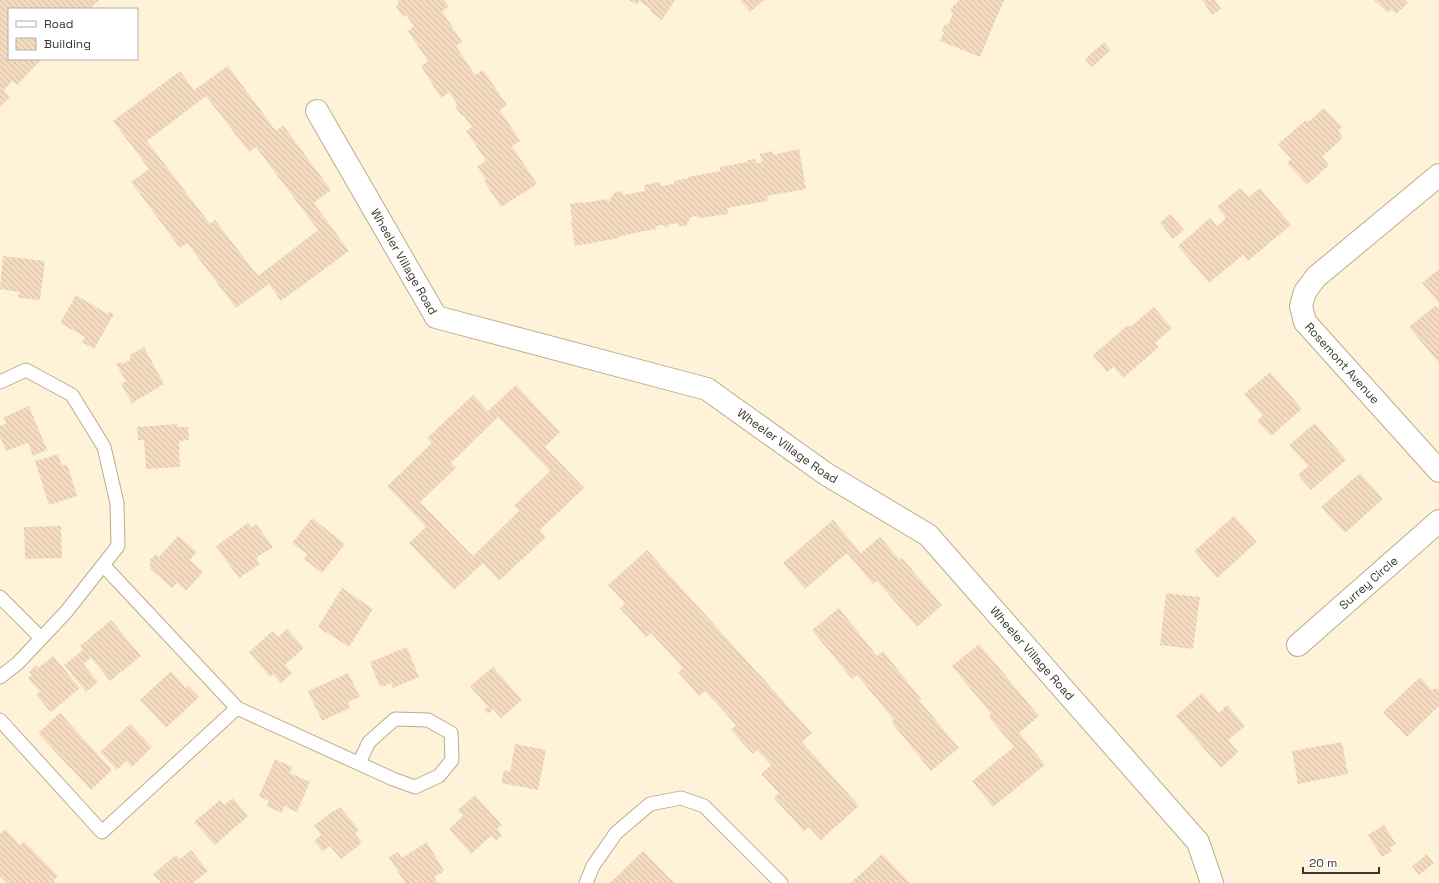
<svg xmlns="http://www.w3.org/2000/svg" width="1439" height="883" font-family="'Space Grotesk',sans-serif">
<defs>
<pattern id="building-back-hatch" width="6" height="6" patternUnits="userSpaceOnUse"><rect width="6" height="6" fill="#f4dbbf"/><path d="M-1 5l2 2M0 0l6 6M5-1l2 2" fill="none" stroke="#d2bda4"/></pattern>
</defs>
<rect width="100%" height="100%" fill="#fef3d9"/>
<path fill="url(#building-back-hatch)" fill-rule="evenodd" d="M0,0H99L90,9H9V59H42L17,85L12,81L4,90L10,97L0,107Z
M397,0H444L449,7L442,11L462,42L456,46L475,75L483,70L507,105L500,110L520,141L512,146L537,184L501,207L484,181L486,180L477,166L486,161L466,131L472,127L464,116L461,115L455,106L457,104L449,92L441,98L421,66L428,61L408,31L414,26L406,15L403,17L396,6L399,3Z
M629,0H675L662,20L650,12L651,9L639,1L637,5Z
M740,0H764L750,12Z
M958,0H1004L980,57L940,41L944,32L942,31L945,24L948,25L953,13L950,12L954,4L956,5Z
M1202,0H1215L1221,9L1212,15Z
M1374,0H1405L1408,3L1396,14L1391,9L1388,13Z
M1104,42L1111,50L1092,67L1085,59Z
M228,66L276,131L283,125L331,190L314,203L349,251L281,301L269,284L236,308L187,243L180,248L131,182L149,169L113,121L180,71L194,90ZM206,96L249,152L256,147L318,230L258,276L215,220L210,224L147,141Z
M1324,108L1342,127L1338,131L1343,138L1322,157L1329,165L1307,185L1287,163L1291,159L1278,144L1306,120L1308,122Z
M799,149L806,189L767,196L768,201L727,208L728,214L700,218L696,216L691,217L686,226H679L678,223L667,225L668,229L663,225L656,226V229L619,236V238L575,246L571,222L572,219L570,204L582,202V203L607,199L608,202L615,192L622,191L623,195L645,191L644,185L660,182L661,186L674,184V181L688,178V177L720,171V167L748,162V160L755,159L756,163L762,162L760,154L772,151L773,155Z
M1240,188L1249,197L1260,188L1291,225L1248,261L1243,255L1209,283L1178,246L1210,218L1217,226L1226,218L1217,207Z
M1170,214L1184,230L1173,239L1160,223Z
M3,256L45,261L40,300L18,298L19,292L0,289Z
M1439,269V303L1422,283Z
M76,295L108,314L109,311L114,314L94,349L82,342L85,337L60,323Z
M1435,306L1439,310V363L1409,327Z
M1154,307L1172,328L1155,343L1159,347L1123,378L1114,367L1107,372L1093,355L1128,325L1130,327Z
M144,347L164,384L132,403L121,384L126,381L116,364L120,362L122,364L130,360V355Z
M1270,372L1302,409L1271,436L1257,421L1263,416L1244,394Z
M516,385L560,432L545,447L584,488L540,530L546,537L499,581L483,563L454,590L409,543L426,527L387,486L432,443L427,438L473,395L488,411ZM498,417L550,471L514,506L519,511L473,556L420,502L456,468L451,463Z
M29,406L47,450L33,456L28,443L6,451L0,437V426L6,424L4,417Z
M1315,423L1346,460L1311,490L1298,475L1308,466L1289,445Z
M177,424L179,427H188L189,440L179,441L180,467L146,469L144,440H138L137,427Z
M58,454L62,466L67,464L77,496L49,505L35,461Z
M1360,473L1383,499L1345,533L1321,507Z
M1234,516L1257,542L1217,578L1194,551Z
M312,518L345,544L322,573L304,559L307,554L292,543Z
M833,520L861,553L880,537L900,560L902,558L942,605L917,627L877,581L873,584L847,553L805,589L783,563Z
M248,523L251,528L256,524L273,547L256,558L260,564L239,578L216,546Z
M61,526L62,558L25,559L24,527Z
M178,536L197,552L190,560L203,572L186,591L177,583L172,588L150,569V560L156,554L159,557Z
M647,550L812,733L802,742L859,806L821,840L809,827L804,831L774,798L779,793L761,774L771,765L757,750L753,754L731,730L736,725L705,691L699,696L678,672L683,668L651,633L646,637L620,608L625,604L608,585Z
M342,588L373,609L349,647L318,627Z
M1166,593L1200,597L1193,649L1160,645Z
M839,608L877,656L883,651L921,699L919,700L959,748L931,771L892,723L894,720L857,675L852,679L812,630Z
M111,620L141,656L110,681L91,658L83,664L98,682L86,692L64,665L83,650L80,646Z
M287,629L304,648L285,665L292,673L281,683L273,674L270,677L249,652L272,631L278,637Z
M979,644L1039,716L1019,733L1045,765L993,807L972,781L1014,747L989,717L991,714L952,666Z
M407,647L419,677L393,688L391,683L382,687L379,685L370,662Z
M53,656L80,688L51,712L36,695L40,692L28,678L32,675L29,672L36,665L38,668Z
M493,667L522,700L501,718L493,709L488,714L484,710L488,707L470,686Z
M171,671L186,688L188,686L199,697L166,728L140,700Z
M348,673L360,697L348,702L350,708L322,721L308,691Z
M1420,677L1432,690L1436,687L1439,690V706L1407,737L1383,712Z
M1202,693L1219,713L1227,705L1245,726L1228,740L1238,752L1221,768L1176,716Z
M60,713L112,770L91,790L38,733Z
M130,724L152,747L132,767L126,761L117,770L100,752Z
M1342,742L1348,774L1298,784L1292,751Z
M515,744L546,750L538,790L501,783L504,770L510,772Z
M275,759L292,767L290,773L310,782L297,812L284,806L282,813L266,806L269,801L259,796Z
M475,795L502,825L497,829L502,835L496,841L491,836L471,854L449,829L463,816L458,810Z
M233,798L248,816L215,845L194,822L220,800L224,805Z
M340,807L359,830L355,834L362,843L341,859L330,846L323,851L314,841L321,835L314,826L334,810L335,811Z
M1384,825L1396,844L1390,847L1392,851L1382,857L1368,835Z
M5,829L20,845L24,841L58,876L53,881L55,883H7L0,876V834Z
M427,842L444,871L434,877L438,883H405L389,857L398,852L402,858Z
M191,850L208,871L193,883H161L153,874L176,855L180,859Z
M643,851L674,883H610Z
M882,854L910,883H851Z
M1427,854L1434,863L1419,875L1412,866Z"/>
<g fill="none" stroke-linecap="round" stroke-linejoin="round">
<defs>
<path id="lane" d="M0,382L26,370L72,395L104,447L117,503L118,546L66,612L18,663L0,677
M103,565L237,708
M0,597L41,638
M0,720L102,832L237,708L393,779L415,787L439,776L452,760L451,733L428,720L395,719L369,742L359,763
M586,883L593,866L616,833L650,804L681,798L704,806L781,883"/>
<g id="street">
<path id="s1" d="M317,111L436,317L707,389L826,474L928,535L1198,842L1212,883"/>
<path id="s2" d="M1439,175L1316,277L1305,292L1301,306L1305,322L1439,471"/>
<path id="s3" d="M1298,645L1439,521"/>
</g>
</defs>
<use href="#lane" stroke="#baad8d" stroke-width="15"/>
<use href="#street" stroke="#baad8d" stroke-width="24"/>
<use href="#lane" stroke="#fff" stroke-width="13"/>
<use href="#street" stroke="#fff" stroke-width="22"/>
</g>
<g text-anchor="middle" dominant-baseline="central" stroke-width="3.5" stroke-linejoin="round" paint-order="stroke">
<g font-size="12" fill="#3b3629" stroke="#fff">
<text stroke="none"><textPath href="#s1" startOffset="174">Wheeler Village Road</textPath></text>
<text stroke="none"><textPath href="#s2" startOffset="265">Rosemont Avenue</textPath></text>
<text stroke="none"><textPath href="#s1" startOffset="617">Wheeler Village Road</textPath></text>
<text stroke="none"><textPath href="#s3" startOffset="94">Surrey Circle</textPath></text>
<text stroke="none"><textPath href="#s1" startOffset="941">Wheeler Village Road</textPath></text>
</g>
</g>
<rect x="8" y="8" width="130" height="52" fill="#ffffff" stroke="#b1afa9"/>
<rect x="16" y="21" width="20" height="6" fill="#ffffff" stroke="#b1afa9"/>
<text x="44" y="28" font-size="12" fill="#3b3629">Road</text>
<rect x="16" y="38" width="20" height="12" fill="url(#building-back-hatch)" stroke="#b1afa9"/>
<text x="44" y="48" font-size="12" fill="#3b3629">Building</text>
<path d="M1303 867v6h76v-6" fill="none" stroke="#3b3629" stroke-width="2"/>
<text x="1309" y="867" font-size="12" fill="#3b3629" stroke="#ffffff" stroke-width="3" paint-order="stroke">20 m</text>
</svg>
